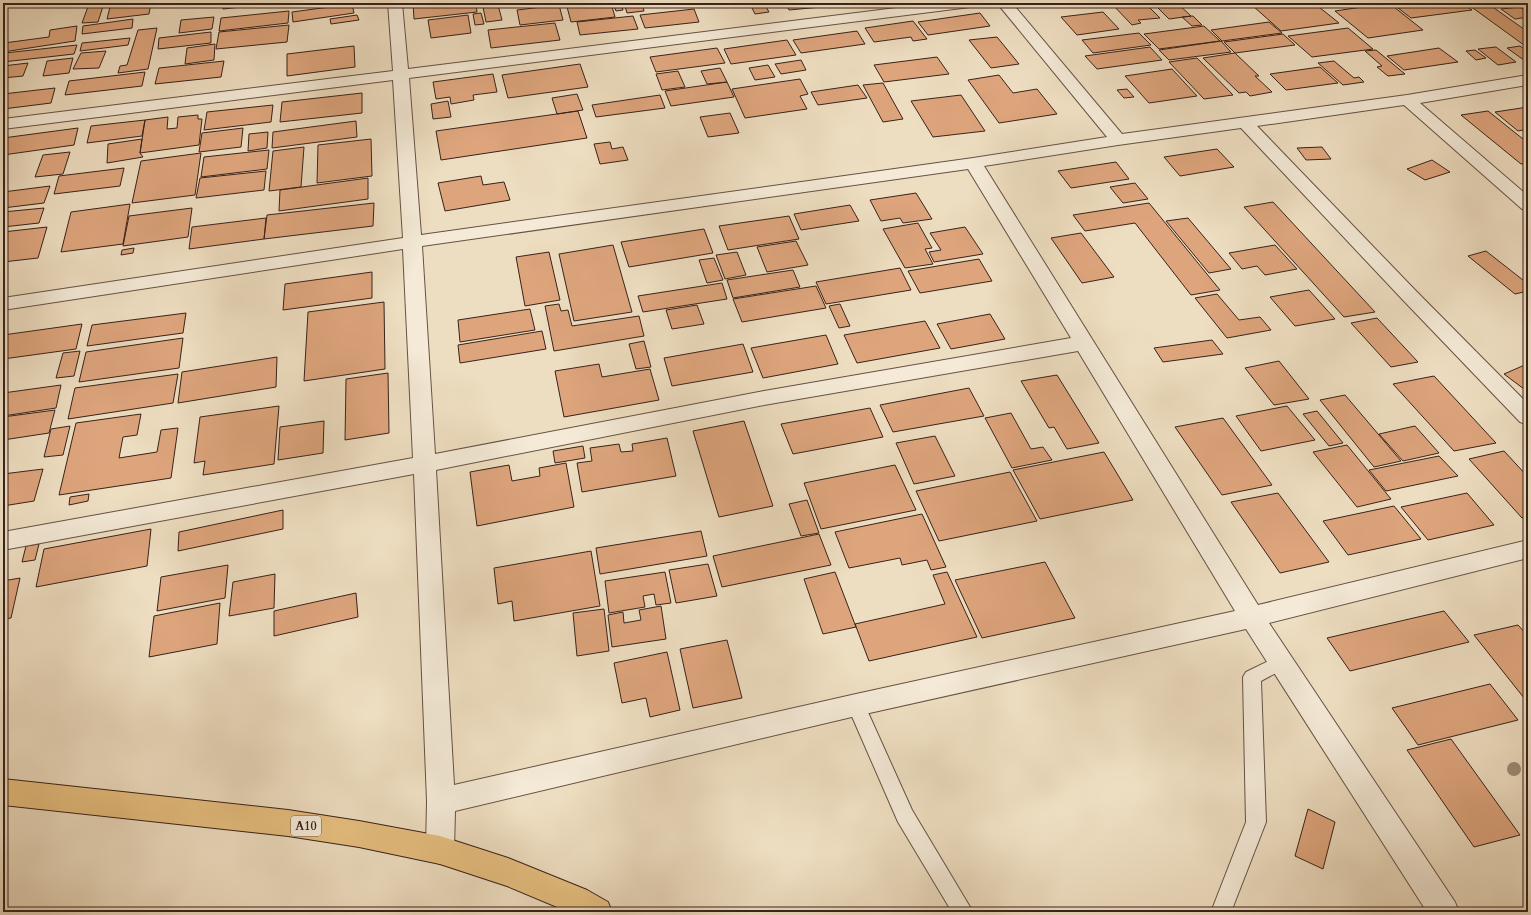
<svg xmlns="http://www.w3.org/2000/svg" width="1531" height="915" font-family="Cardo,serif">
<rect width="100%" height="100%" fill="#eedec1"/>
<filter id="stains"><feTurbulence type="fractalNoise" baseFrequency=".005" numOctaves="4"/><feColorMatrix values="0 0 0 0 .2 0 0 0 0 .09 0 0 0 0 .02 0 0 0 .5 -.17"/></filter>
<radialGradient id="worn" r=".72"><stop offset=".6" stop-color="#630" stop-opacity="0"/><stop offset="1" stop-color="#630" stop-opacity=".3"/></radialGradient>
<path fill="#dea57d" stroke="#38221a" d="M104,3L98,22L82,23L89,4Z
M111,3H151L149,14L107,19Z
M223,3H278L223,9Z
M413,3H476L477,12L414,19Z
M566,3H611L615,17L571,22Z
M613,3H621L623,10L616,11Z
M624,3H642L644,11L627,13Z
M764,3L769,12L755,14L750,4Z
M785,3H819L821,7L789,10Z
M1111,3H1145L1160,18L1138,20L1141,23L1132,25Z
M1153,3H1177L1191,16L1169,19Z
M1180,3H1210L1184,6Z
M1278,3H1314L1339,23L1281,31L1253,6Z
M1389,3L1423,30L1368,38L1335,11Z
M1439,3H1462L1472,10L1411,18L1398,8Z
M1466,3H1487L1528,32V48Z
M352,4L354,13L293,22L292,12Z
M498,5L502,20L486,22L483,7Z
M559,5L563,20L520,25L517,10Z
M1520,7L1528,13V17L1515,19L1501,9Z
M694,9L699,22L645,28L640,15Z
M289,11L288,23L219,31L221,18Z
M1103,12L1119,29L1077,35L1061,17Z
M481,13L484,24L475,25L473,14Z
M980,13L990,26L928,35L918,22Z
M357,15L359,20L331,24L330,19Z
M468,15L471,33L431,38L428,20Z
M633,16L638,29L580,35L577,22Z
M1193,16L1202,25L1192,26L1182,17Z
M214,17L212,29L179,33L181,20Z
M133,19L132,28L82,34L83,26Z
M913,21L927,39L913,41L911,37L874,42L865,28Z
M1269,22L1282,33L1222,41L1211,30Z
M555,23L560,40L491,48L488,30Z
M289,25L287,42L216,49L219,32Z
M77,26L75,41L3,52L4,43L49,37L50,30Z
M1204,26L1220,41L1159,49L1144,34Z
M157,28L148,69L118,73L120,66L127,65L138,30Z
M1348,28L1373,49L1312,57L1288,36Z
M857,31L865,44L801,53L793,40Z
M211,32V43L158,49L159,38Z
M1139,33L1151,45L1093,53L1082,40Z
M1283,34L1295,45L1235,53L1224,42Z
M997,37L1019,64L991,68L969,40Z
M130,38L128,45L80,51L82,43Z
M787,40L796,55L731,64L724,49Z
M1221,41L1231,52L1169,60L1159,50Z
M215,44L214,60L185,64L187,48Z
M77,45L74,54L3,62L5,53Z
M354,46L355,67L287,76V54Z
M1520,46L1528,52V63L1507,48Z
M1150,47L1162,60L1097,69L1085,56Z
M1496,47L1516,62L1498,65L1478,49Z
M717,48L725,63L656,72L650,57Z
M1439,48L1458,62L1404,70L1387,56Z
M1376,50L1405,74L1388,76L1377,67L1382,66L1365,51Z
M1475,50L1486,58L1476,60L1466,51Z
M106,51L99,68L73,69L81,53Z
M1235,53L1259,76H1255L1272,92L1250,96L1246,92L1239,93L1203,58Z
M937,57L949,74L884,82L874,65Z
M73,58L69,73L43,76L47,61Z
M1197,58L1233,95L1204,99L1169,62Z
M801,60L806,70L781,74L775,64Z
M224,61L221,77L155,84L159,68Z
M1334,61L1354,78L1359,77L1364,82L1343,85L1318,63Z
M28,63L23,76L3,78V66Z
M580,64L588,87L508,98L502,75Z
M768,65L775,77L755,80L749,68Z
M1320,67L1338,83L1286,90L1270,74Z
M720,68L727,82L707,84L701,71Z
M1172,69L1197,96L1149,103L1125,76Z
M678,71L685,87L662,90L656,74Z
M145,72L142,86L65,95L69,81Z
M493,74L497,92L473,95L474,100L451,104L450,97L436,99L433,82Z
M999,75L1013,93L1037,89L1057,114L999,123L968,80Z
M800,79L808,94L800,96L807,109L745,118L732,89Z
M727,82L734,97L671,106L665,91Z
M883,83L903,119L883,122L863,85Z
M858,85L867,98L818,105L811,92Z
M55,88L51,103L3,109V94Z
M1127,89L1134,97L1124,98L1117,90Z
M362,93V113L280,122L282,102Z
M577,94L583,110L557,114L552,98Z
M660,95L665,108L596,117L592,105Z
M961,95L985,131L933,137L911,101Z
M448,101L451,117L433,119L431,104Z
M273,105L271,122L204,130L207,112Z
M1528,107V129L1518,131L1495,112Z
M578,111L587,138L441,160L436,131Z
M1488,111L1528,143V163L1521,164L1461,115Z
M730,113L739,133L708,137L700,117Z
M198,115V119H202L199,145L140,153L145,120L168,117L167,129L177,128L178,117Z
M145,120L142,136L87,143L91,126Z
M356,121L357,137L272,148L273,132Z
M78,128L74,145L3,155V138Z
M243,128L241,147L199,152L202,133Z
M268,132L267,148L248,151L249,134Z
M142,139L140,153L143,157L107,163L108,144Z
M371,139L372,176L317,183L318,145Z
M610,142L612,149L623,147L628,160L600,164L594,144Z
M304,147L301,187L269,191L273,151Z
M1322,147L1331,159L1306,160L1297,148Z
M1217,149L1234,167L1180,176L1164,157Z
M269,150L267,169L201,177L204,157Z
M70,152L63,174L35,177L43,155Z
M201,153L195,195L132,203L141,161Z
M1432,160L1450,172L1425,180L1407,169Z
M1116,162L1129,179L1071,188L1058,171Z
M124,168L120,186L54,194L59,176Z
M266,171L264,190L196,198L200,178Z
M481,176L483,185L504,182L510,200L445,211L438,183Z
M368,178V199L279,211L280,190Z
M1135,183L1148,199L1123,203L1110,187Z
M50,186L44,203L3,208V192Z
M916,193L932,219L903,223L900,218L881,221L870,200Z
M1273,202L1375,312L1344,317L1244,207Z
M374,203L373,226L264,239L267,215Z
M1149,203L1220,290L1191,295L1135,223L1085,231L1073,215Z
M130,204L123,244L61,252L71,212Z
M850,205L859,221L801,230L794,214Z
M44,208L39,223L3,227V212Z
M192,208L188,237L123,246L129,216Z
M789,216L799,239L728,250L719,226Z
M266,218L264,239L189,249L192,227Z
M1188,218L1231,269L1209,273L1166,221Z
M918,223L932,248L925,249L933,264L905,268L883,229Z
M47,227L38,258L3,262V232Z
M965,227L983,254L934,262L929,252L941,250L930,233Z
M704,229L713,253L629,267L621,242Z
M1081,233L1114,277L1082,283L1051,238Z
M796,241L808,265L767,272L757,247Z
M613,245L632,312L574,321L559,254Z
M1275,245L1297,269L1265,275L1257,266L1242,269L1229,253Z
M134,248L133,253L121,255L122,250Z
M1486,251L1528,284V291L1515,294L1468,256Z
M549,252L560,300L525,306L516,257Z
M737,252L746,275L725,279L716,255Z
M714,258L723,280L707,283L699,260Z
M979,259L992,281L920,293L908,271Z
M900,268L911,290L826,304L816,282Z
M793,270L800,287L733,298L727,280Z
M372,272V298L283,310L285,284Z
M722,283L727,299L643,312L638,296Z
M816,286L826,308L742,322L733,299Z
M1309,290L1335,319L1295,326L1270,297Z
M1217,294L1239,320L1260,317L1271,330L1227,338L1195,298Z
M384,302L385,369L304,381L308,312Z
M559,304L561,311L568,310L572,326L639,316L644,336L554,351L545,306Z
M840,304L850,326L839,328L829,306Z
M697,305L704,324L672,329L666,310Z
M530,309L535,330L460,342L458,320Z
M186,313L183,333L87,346L92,325Z
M990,314L1005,339L951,349L937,324Z
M1377,318L1418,362L1391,367L1351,323Z
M925,321L940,348L857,363L844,335Z
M82,324L76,349L3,359V335Z
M542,331L546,349L460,363L458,345Z
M826,335L838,364L763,378L751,348Z
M183,338L179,368L79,382L86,352Z
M1212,340L1223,354L1163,362L1154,348Z
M644,341L651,367L636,369L629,344Z
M743,344L753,372L672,386L664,358Z
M80,351L74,376L56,378L63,353Z
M277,357L276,387L178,403L182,372Z
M1279,361L1309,399L1274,405L1245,368Z
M599,364L602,377L650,369L659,400L564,417L555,371Z
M1527,364L1528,365V392L1504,374Z
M388,373L389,433L345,440L346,379Z
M178,374L173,403L68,419L75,388Z
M1057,375L1099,443L1067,449L1054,427L1049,428L1021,381Z
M1434,376L1496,443L1454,451L1393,384Z
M61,385L56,408L3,416V393Z
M969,388L984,416L893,432L880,405Z
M1345,395L1401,461L1374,467L1320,400Z
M279,406L274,464L203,475L205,461L194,463L200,417Z
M1287,406L1315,440L1261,451L1236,416Z
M870,408L883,437L793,454L781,424Z
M55,410L49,433L3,440V417Z
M1317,411L1343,443L1329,446L1303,414Z
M1011,413L1031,449L1043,447L1052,460L1012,468L985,418Z
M141,414L137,435L123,437L119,458L157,452L161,430L178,428L171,478L59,495L76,423Z
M1223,418L1272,485L1222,495L1175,427Z
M324,421L323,453L278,460L280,427Z
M744,421L773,506L719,517L693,431Z
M70,426L63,455L44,457L51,429Z
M1415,426L1439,453L1403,461L1379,434Z
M935,436L955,476L914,484L896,443Z
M667,438L676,476L582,492L577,463L592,461L590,448L619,444L621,452L633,451L632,444Z
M1347,445L1391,499L1357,507L1313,452Z
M583,446L585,458L555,463L553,451Z
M1504,451L1528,477V517L1522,518L1469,459Z
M1104,452L1133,500L1040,519L1013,470Z
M1439,456L1458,476L1386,491L1369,470Z
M566,463L574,507L477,526L470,472L509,465L512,481L540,476L539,468Z
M895,465L916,510L821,529L804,483Z
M43,469L34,501L3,506V474Z
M1010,472L1037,521L939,541L916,491Z
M1278,493L1329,562L1280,573L1231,502Z
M1467,493L1494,525L1428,540L1401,507Z
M89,494L88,501L69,505L70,497Z
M807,500L819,533L801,536L789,504Z
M1394,506L1421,539L1348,555L1323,521Z
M283,510V529L178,551L179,532Z
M922,514L946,567L931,570L927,560L902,565L900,558L849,568L835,532Z
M151,529L147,566L36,587L44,549Z
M701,531L707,556L600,574L596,548Z
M819,534L831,565L722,587L713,556Z
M39,544L35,560L22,562L26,546Z
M591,551L600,606L514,621L512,601L498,604L494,568Z
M1045,562L1075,618L982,638L955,580Z
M708,564L717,596L676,603L669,570Z
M228,565L225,598L157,611L161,577Z
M665,572L671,603L656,605L654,594L643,596L645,607L609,613L605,581Z
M835,572L856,627L823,634L804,579Z
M947,572L977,637L869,661L855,624L945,604L933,575Z
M275,574L274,608L229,616L233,582Z
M20,578L11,618L3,619V581Z
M356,593L358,617L274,636V611Z
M220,603L217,644L149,657L154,616Z
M661,606L666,639L612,647L608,615L623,612L624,623L641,620L639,610Z
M604,609L609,651L577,656L573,613Z
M1444,611L1469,642L1350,671L1327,638Z
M1518,625L1528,636V703L1474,635Z
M727,640L742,698L693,708L680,649Z
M667,652L680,710L650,717L646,698L622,703L614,663Z
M1490,684L1518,720L1418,745L1392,708Z
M1451,739L1520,835L1474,847L1407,750Z
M1308,809L1335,822L1323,869L1295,856Z"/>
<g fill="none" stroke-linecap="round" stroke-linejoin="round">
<defs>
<path id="service" d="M1281,655L1287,657L1290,662L1287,667L1261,681L1266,822L1231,912H1211L1246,822L1243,677L1246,672Z
M856,697L862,699L912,810L973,912H952L898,822L847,705L850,699Z"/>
<path id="minor" d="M388,3H402L408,69L936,3H977L975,6L970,7L409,78L421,235L973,158L1107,137L997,3H1012L1122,134L1407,95L1528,75V85L1420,103L1528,196V210L1522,209L1404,105L1257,126L1416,291L1528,404V425L1520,422L1402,299L1241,128L1118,145L984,166L1258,605L1528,540V558L1269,623L1455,902L1459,912H1427L1246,629L856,716L455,811L454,850L450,860L440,864L430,860L426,850L427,801L414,474L3,550V532L413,458L403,249L3,310V298L403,238L393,80L3,129V119L393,71ZM968,169L1071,338L764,391L435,454L422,246ZM1078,351L1235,611L856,694L454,785L436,470L764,405Z"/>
<path id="primary" d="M3,779L288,810L359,821L440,836L508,858L587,890L608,902L612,912H569L507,886L440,864L359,847L288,836L3,805Z"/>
</defs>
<use href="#service" stroke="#665144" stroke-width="2"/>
<use href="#minor" stroke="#665144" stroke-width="2"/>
<use href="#primary" stroke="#38221a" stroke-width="2"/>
<use href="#service" fill="#f4ead7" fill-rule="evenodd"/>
<use href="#minor" fill="#f4ead7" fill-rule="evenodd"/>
<use href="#primary" fill="#e7bf80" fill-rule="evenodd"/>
</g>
<circle fill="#9b8d76" cx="1514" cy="769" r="7"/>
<g text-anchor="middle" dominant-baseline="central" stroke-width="3.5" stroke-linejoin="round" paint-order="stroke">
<rect fill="#f4ead7" stroke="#705e53" stroke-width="1" x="291" y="816" width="30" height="20" rx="3"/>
<g font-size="12" font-weight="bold" fill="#38221a">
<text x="306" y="826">A10</text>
</g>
</g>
<rect width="1531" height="915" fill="none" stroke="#eedec1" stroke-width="16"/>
<rect x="4" y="4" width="1523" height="907" fill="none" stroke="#38221a" stroke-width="2"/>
<rect x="8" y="8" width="1515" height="899" fill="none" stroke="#38221a"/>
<rect width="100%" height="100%" filter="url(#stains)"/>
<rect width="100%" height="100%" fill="url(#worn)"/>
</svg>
